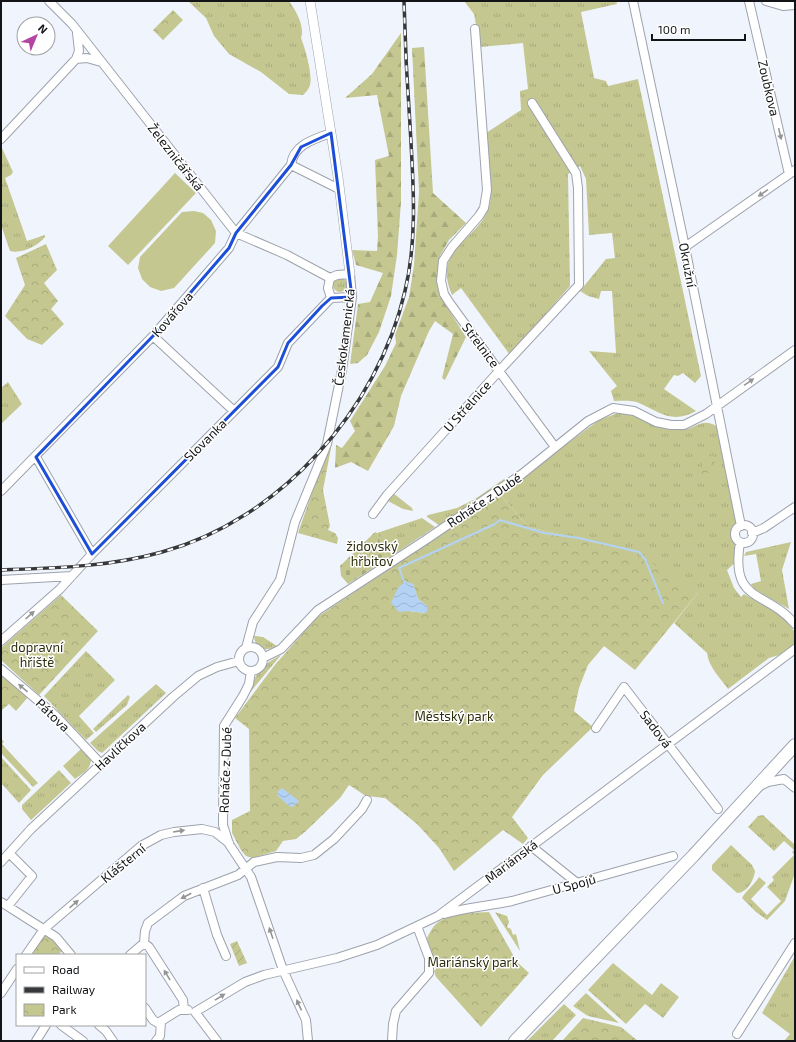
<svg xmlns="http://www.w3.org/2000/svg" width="796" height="1042" font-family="'Exo 2',sans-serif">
<defs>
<pattern id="grass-tufts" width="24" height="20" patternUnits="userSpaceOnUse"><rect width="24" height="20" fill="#c5c791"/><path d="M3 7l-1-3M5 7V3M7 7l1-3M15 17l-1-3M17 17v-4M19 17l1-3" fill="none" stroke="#a8aa7c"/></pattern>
<pattern id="forest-firs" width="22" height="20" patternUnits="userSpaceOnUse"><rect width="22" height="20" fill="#c5c791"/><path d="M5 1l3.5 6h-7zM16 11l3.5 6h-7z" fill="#a8aa7c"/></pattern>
<pattern id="cemetery-stones" width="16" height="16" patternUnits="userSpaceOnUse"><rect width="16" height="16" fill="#c5c791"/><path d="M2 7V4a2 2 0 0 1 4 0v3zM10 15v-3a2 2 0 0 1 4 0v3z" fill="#a8aa7c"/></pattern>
<pattern id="park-crowns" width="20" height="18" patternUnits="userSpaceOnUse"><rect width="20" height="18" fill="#c5c791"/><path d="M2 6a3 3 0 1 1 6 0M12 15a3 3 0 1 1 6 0" fill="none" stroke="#a8aa7c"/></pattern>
<pattern id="garden-furrows" width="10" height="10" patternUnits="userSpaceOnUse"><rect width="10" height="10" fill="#c5c791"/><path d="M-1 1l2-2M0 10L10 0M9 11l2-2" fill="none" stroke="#a8aa7c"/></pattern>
<pattern id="water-waves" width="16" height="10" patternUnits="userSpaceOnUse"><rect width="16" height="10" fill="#b4d3f4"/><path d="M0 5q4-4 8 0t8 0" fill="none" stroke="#9ab4d0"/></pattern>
</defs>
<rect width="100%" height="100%" fill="#f0f5fd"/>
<path fill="url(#grass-tufts)" d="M188,1H289C296,11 305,26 301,38C305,48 313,75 310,85C309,89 306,92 303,95L289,94L261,72L229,54L214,36L206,18Z
M464,1H616L617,4L581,12L594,78L606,81L608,86L638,79L701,376L695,383L683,373L678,376L674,375L664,389L696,411C672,424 661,413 639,403C632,400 622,401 614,401L611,391L617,386L589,351L616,353L612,291H601L599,299L588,296L580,291L606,259L615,258L612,233L589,235L586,179L580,166L568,174L570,286L510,355L461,288L452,295C430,245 483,240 490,203C491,198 489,191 489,185C488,168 487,150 486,133L521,110L520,91L528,89L523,43L480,47L474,14Z
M2,148L13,172L11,175L5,178L27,241L45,235V237C38,246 22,254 10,251L1,225Z
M333 285a7 7 0 1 1 14 0a7 7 0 1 1-14 0Z
M8,382L22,404L1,424V388Z
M618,413C624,414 631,414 636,416C654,424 660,429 680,430C696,430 701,416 718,427L741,526C734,531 734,537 740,542L737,561L727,570L734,588L741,597L744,594L782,616L795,632V644L779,655L769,658L728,689C721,679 708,666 707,653L674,623L697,594L615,547L528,527L500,494L599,420Z
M504,479L507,480L439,525L427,517L428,515L457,508L475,499Z
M393,493L412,508L413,511L403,509L388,501Z
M422,518L435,527L387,559L377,533Z
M791,542L782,570L789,609L754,589L751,584L761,581L756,554L744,556L746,552Z
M254,636L263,637L277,646C266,652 255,650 254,636Z
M86,651L115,680L79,716L94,733L86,740L44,696Z
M281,655L247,696C255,675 261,665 281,655Z
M156,684L166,693L102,753L98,751L90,743Z
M128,695L130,697L127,705L96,732L93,729Z
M1,738L4,742L2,744L38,783L33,787L1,753Z
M81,749L91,760C90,771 81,774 75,779L63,766Z
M1,757L31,790L19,803L1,783Z
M59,770L71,783L31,820L22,809V805Z
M763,815L795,845V873L785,901L767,920L756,912L742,898C744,893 755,884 759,877L766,883L751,899L767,915L781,901L767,887L774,880L772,877L794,855L792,852L794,850L784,841L774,851L748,827L758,816Z
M731,845L752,865L755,871C754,880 747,893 737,893L712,870V865Z
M495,912L507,916L509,922L507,927L511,929L513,935L516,934L520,951Z
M795,956V1041H784L790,1034L762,1013Z
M613,963L652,995L661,983L679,997L663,1018L645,1004L626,1024L588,990Z
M586,993L619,1023L588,1016L573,1006Z
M564,1004L576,1015L552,1041H527Z"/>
<path fill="url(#forest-firs)" d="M401,33V202L397,255L391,296L379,332L367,355L358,363L350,364L358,304L370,302L383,273L356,265L352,250L377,251L378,236L375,160L389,156L377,95L345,98L372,74Z
M424,47L433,193L466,223L449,240L440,256L437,282L440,296L466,337L445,380L442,378L453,334L435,321L429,331L401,396L394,426L368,471L351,462L335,468L336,445L342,448L355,431L350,421L385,366L396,343L395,335L409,297L414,265L419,192L412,48Z"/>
<path fill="url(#cemetery-stones)" d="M375,532L377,533L387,559L348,584L341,576L340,566Z"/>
<path fill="url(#park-crowns)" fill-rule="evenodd" d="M173,10L183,20L163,40L153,30Z
M46,244L57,270L44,283L58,301L51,309L64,324L42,345L27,339L5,316L25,285L16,258Z
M328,447L331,448L323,490L330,526L328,530L335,533L338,538L337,544L298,533Z
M714,456L717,478H710L709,473L702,474V464L707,462V457Z
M500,494L528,527L615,547L657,566L697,594L635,670L604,646L588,665L579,688L574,711L593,727L543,775L512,817L528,838L523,844L503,830L454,871L439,848L417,824L385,798L366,796L349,785L340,798L306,831L296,839L283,841L276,851L252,858L246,856L241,850L232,833V820L250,811L249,729L235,718L274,666L316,618ZM413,584L418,599L427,606L424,613L409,611Z
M61,595L98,631L39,695L1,660V648Z
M1,671L29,696L16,711L9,704L1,711Z
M489,912L517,962L529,973L481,1027L436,977L434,971L436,969L427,938C429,934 432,928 435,925C448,912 472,913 489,912Z
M46,934L56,941L63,950L58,955H30L40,939Z
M583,1018L621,1027L638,1041H562Z"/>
<path fill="url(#garden-furrows)" d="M237,941L247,963L239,966L230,944Z"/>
<path fill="#c5c791" d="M175,173L196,193L128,265L108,246Z
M194,211L203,213L211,220L216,231L215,243L174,288L161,291L150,287L142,279L138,268L140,257L182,212Z"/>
<path fill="url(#water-waves)" d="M405,581L413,584L418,599L427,606V612L424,613L409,611L399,612L391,603L398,588Z
M282,788L299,801L293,807L289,806L277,795V792Z"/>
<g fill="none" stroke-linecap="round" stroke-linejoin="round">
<path stroke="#b4d3f4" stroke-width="2" d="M405,584L399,568L495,524L500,520L544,533L579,538L639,552L645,559L663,603"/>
<defs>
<path id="minor" d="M49,1L72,24L236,233L287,255L330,278
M633,1L685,247L741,526
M749,1L789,174
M766,1L783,6L795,5
M475,29L487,190L484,208L479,216L452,247L443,261L441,281L444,294L449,302L499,371L579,285L578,188L576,173L532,103
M76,59L79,51L77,33
M1,139L76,59L87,58L101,62
M291,165L339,189
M685,247L795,170
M330,278L328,288L331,298
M331,298L352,297
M153,336L234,411
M36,457L92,554
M1,491L153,336L229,248L236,233L291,165C293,145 314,139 331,133
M373,514L387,495L499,371L555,447
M735 534a9 9 0 1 1 18 0a9 9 0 1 1-18 0Z
M752,533L764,528L795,507
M740,542C730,604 765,589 795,624
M1,580L72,576
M1,641L60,589L92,554L278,367L288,343L331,298
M239 659a12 12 0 1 1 24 0a12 12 0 1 1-24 0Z
M246,648L253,622L280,580L295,522L327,444L342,370L352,297L350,274L337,275L330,278
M263,658L281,649L318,610L427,539L522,474L588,421L613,408L634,411L656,422L671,425H684L706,414L795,350
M1,669L56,716L101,764
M251,671L249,684L243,696L224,726L223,825L229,844L251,877L283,970L306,1020L308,1041
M596,728L624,687L718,809
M760,786L768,782L784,779L795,788
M531,846L577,883
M1,862L31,829L173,697L198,676L217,667L239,661
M203,888L217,935L226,956
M1,902L56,937L71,955
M8,906L32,876L9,853
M444,914C467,907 489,906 512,901L673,856
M144,943L145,931L148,923L184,896L238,875L254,862L277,857L301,858L314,855L334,839L362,809L367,800
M26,955L44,929L141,846L161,835L174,832L202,829L215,832L229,843
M130,955L144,943L149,947L183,1000L184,1009
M1,993L17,969
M145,1008L153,1020L158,1023L179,1010H188
M195,1012L245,982L264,975L337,958L377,945L438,916L795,649
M195,1012L217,1041
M61,1025L83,1041
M99,1025L106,1031L113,1041
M737,1034L795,943
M36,1041L46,1025
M156,1041L160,1036L161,1022
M392,1041L393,1024L396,1011L429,973V958L417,926"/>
<path id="tertiary" d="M310,1L338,177L350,274"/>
<path id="primary" d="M515,1041L693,856L795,745"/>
</defs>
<use href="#minor" stroke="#9da2ac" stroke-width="10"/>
<use href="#tertiary" stroke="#9da2ac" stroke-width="10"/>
<use href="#primary" stroke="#9da2ac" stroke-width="14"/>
<use href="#minor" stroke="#fff" stroke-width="8"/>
<use href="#tertiary" stroke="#fff" stroke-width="9"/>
<use href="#primary" stroke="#fff" stroke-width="12"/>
<defs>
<path id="rail" d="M1,570C55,568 109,567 162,552C280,520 378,409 405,291C418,237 413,180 410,125C407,84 405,43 404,1"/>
</defs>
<use href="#rail" stroke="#36383c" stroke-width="3.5"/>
<use href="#rail" stroke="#fff" stroke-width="2" stroke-dasharray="6" stroke-linecap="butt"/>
</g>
<defs><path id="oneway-solid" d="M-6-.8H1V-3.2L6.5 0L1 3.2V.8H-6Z"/></defs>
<g fill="#949597">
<use href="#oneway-solid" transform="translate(780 134) rotate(77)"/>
<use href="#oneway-solid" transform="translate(763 193) rotate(145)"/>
<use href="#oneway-solid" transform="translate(749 382) rotate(-35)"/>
<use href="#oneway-solid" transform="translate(30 615) rotate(-42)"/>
<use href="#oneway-solid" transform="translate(23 688) rotate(-140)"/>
<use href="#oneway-solid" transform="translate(179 831) rotate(-9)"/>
<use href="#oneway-solid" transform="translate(186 896) rotate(152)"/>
<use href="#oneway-solid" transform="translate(74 904) rotate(-41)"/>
<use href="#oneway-solid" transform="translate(271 933) rotate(-109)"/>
<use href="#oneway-solid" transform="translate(167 975) rotate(-121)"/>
<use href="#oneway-solid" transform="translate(220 997) rotate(-32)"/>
<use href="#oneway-solid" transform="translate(299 1005) rotate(-115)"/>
</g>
<path fill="none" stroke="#1d4ed8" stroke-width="3" stroke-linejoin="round" d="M331,133L352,297L331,298L322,306L288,343L278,367L92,554L36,457L153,336L229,248L236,233L291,165L301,147Z"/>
<g text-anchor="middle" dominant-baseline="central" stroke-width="3" stroke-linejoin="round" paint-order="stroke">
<g font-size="13" fill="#121417" stroke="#fff">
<text transform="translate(769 88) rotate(77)">Zoubkova</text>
<text transform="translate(176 157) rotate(52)">Železničářská</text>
<text transform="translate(688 265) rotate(79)">Okružní</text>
<text transform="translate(172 314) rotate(-49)">Kovářova</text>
<text transform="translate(344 337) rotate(-83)">Českokamenická</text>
<text transform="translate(481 345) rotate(53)">Střelnice</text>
<text transform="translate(467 406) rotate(-48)">U Střelnice</text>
<text transform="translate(205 440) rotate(-45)">Slovanka</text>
<text transform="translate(484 500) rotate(-34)">Roháče z Dubé</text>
<text transform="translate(53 715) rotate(44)">Pátova</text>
<text transform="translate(656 729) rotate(53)">Sadová</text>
<text transform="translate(120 746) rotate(-43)">Havlíčkova</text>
<text transform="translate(225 770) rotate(-88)">Roháče z Dubé</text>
<text transform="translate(511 861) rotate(-37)">Mariánská</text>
<text transform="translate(123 863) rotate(-39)">Klášterní</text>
<text transform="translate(574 884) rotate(-15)">U Spojů</text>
</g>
<g font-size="13" fill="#2d2d0c" stroke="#fff">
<text x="372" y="546">židovský<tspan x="372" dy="15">hřbitov</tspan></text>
<text x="37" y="647">dopravní<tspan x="37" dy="15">hřiště</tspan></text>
<text x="454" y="716">Městský park</text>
<text x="473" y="962">Mariánský park</text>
</g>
</g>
<rect width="796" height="1042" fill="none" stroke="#121417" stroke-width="4"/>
<rect x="16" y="954" width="130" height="72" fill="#ffffff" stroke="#a0a1a2"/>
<rect x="24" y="967" width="20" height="6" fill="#ffffff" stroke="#a0a1a2"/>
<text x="52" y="974" font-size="12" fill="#121417">Road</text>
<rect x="24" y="987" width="20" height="6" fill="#36383c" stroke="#a0a1a2"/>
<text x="52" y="994" font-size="12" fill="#121417">Railway</text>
<rect x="24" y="1004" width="20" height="12" fill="url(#park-crowns)" stroke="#a0a1a2"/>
<text x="52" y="1014" font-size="12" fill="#121417">Park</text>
<g transform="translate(36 36) rotate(44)"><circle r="19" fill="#ffffff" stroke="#a0a1a2"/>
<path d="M0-3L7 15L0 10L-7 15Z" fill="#b444a1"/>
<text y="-6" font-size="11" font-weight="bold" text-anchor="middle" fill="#121417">N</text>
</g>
<path d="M652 34v6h93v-6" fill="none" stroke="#121417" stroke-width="2"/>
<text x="658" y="34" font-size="12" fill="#121417" stroke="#ffffff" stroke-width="3" paint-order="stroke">100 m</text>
</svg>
